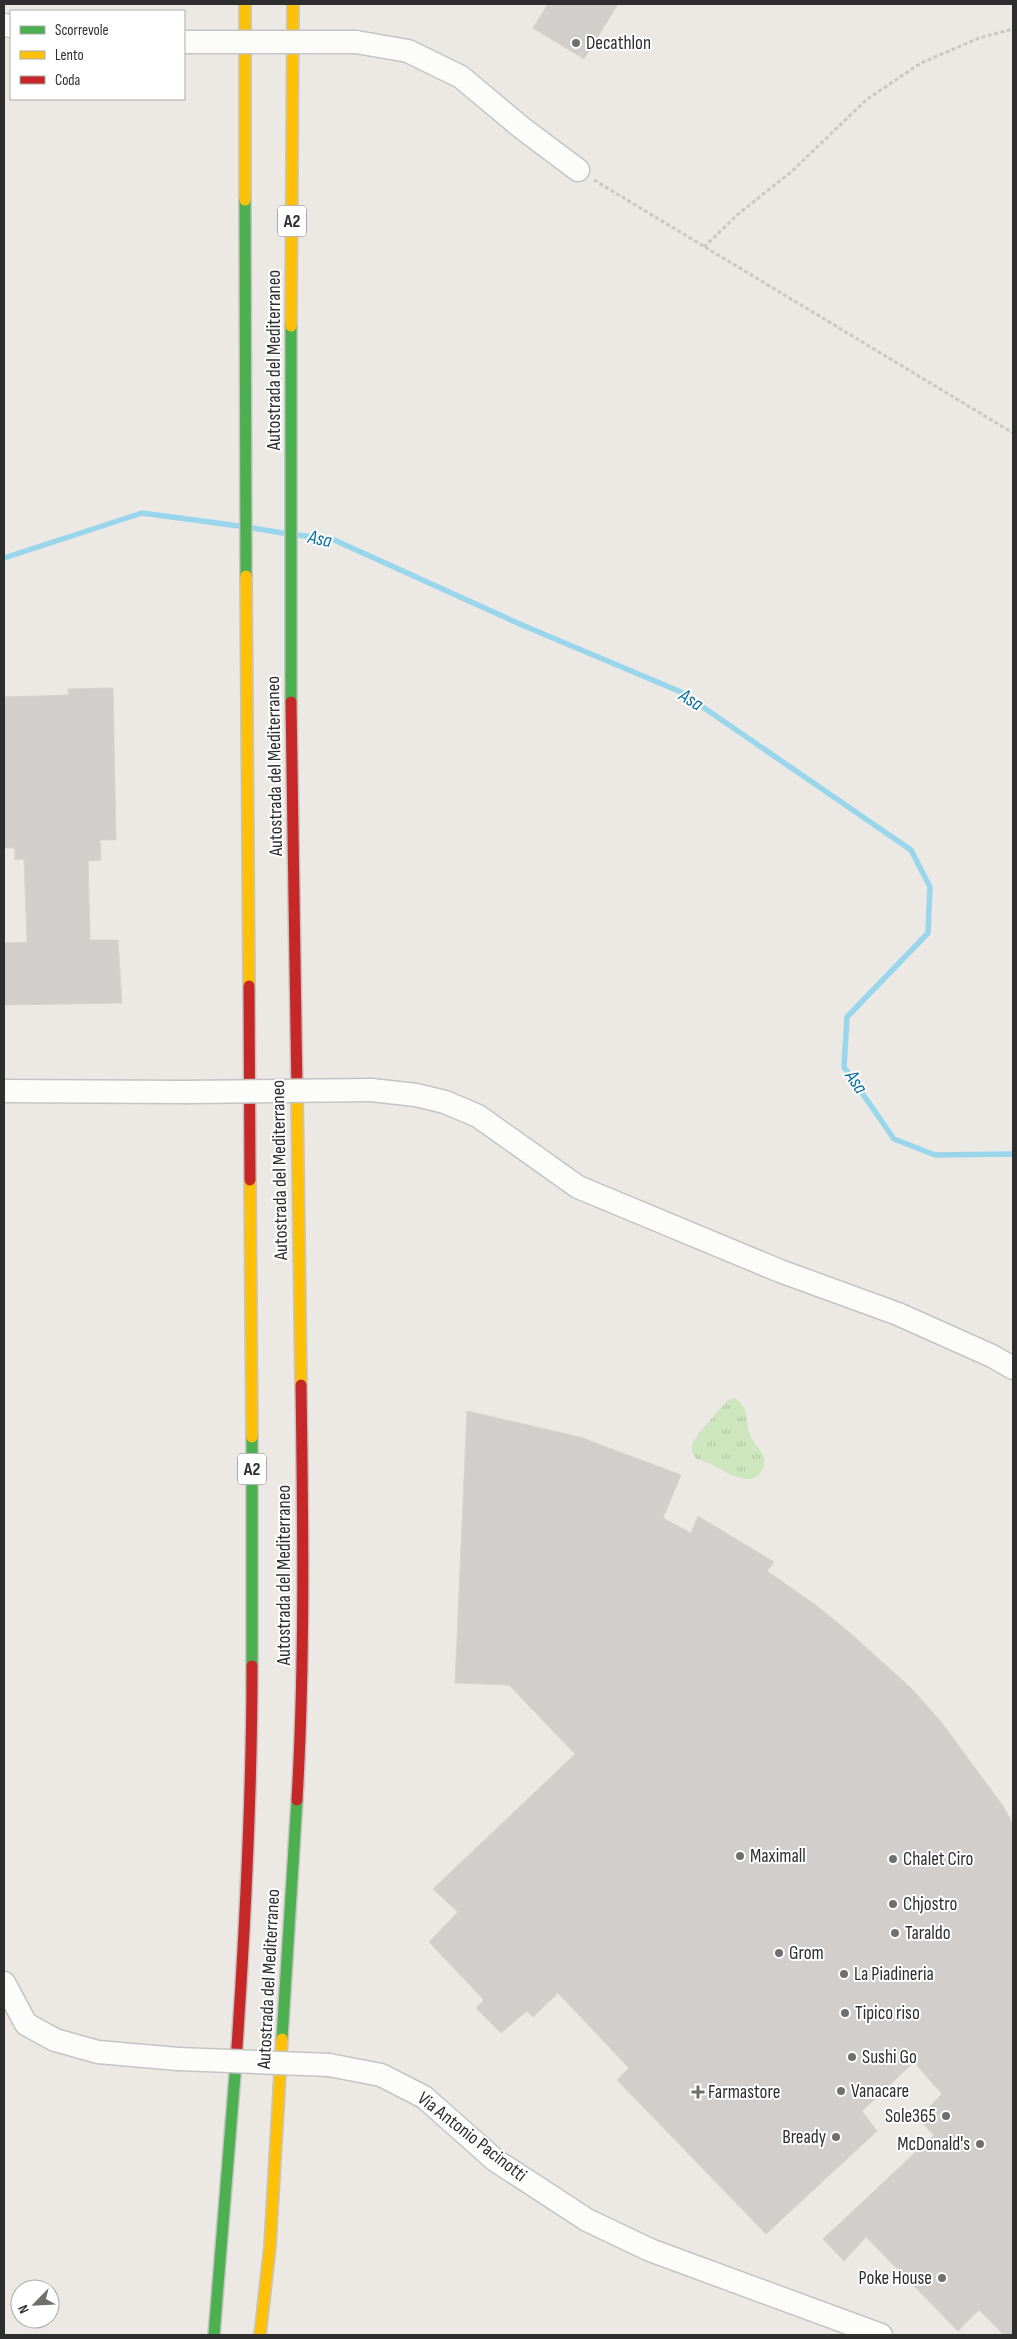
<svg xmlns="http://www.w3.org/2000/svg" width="1017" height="2339" font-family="'Sofia Sans Condensed',sans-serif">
<defs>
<pattern id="grass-tufts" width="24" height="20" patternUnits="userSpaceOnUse" patternTransform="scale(1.25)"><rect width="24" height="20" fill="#cee6be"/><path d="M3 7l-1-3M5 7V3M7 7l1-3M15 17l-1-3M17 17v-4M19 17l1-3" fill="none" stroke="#b1c6a4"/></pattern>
</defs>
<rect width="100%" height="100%" fill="#ece8e4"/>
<path fill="url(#grass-tufts)" d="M735,1398C751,1410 744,1418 750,1435C753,1444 768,1455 764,1466C755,1491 729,1474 715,1466C709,1463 703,1461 697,1459C693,1456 691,1450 692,1445C693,1437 721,1409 728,1400Z"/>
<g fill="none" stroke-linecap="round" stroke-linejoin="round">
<path stroke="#99d6ec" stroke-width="5.5" d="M253,528L283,533
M297,535L332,539L522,625L681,692L911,850L930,887L928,933L847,1017L844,1067L894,1139L935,1155L1013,1154
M4,558L142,513L239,526"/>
</g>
<path fill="#d1cecb" stroke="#d7d4d0" d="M548,4H618L584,59L533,28Z
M113,688L116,840H100L101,860L88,861L90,940H118L122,1003L4,1005V943L27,942L24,859L15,860V848H4V697L69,695L68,689Z
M467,1411L580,1437L681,1475L663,1518L691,1533L698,1516L774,1562L767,1571L817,1606L849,1632L911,1688L942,1723L1003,1806L1013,1824V2335H1004L979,2310L958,2331L866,2237L844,2261L823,2239L934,2135L918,2118L942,2094L914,2062L862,2111L877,2131L766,2234L617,2080L629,2068L558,1993L533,2017L527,2011L501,2033L476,2008L484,2000L429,1942L458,1912L433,1889L575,1754L509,1685L455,1683Z"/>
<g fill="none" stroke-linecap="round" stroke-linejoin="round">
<defs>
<path id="street" d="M4,25L11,26
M356,42L408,51L461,77L522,128L578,170
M371,1090L416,1095L445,1102L478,1116L578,1187L780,1271L898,1314L992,1356L1013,1368
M4,1091L184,1092
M4,1983L26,2024L55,2040L98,2052L178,2059
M329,2065L381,2075L424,2097L495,2160L587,2220L650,2250L881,2335"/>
<path id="fast" d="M245,200L246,576
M291,702V326
M252,1437V1666
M282,2039L297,1800
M214,2335L236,2062"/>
<path id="slow" d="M245,4V200
M291,326L293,4
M246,576L249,986
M297,1092L301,1385
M250,1180L252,1437
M260,2335L270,2246L282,2039"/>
<path id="jam" d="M291,702L297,1092
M249,986L250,1180
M297,1800C305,1662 303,1523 301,1385
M236,2062C245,1930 252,1798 252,1666"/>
</defs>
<use href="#street" stroke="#c5c4c5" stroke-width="25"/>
<use href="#fast" stroke="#c6c5c4" stroke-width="14"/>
<use href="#slow" stroke="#c6c5c4" stroke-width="14"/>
<use href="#jam" stroke="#c6c5c4" stroke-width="14"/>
<path stroke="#c9c9c8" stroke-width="3" stroke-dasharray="4 2.5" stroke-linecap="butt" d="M594,180L1013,433
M704,247L737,215L791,172L866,100L921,63L979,38L1013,29"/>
<use href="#street" stroke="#fcfcfb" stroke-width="22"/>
<use href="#fast" stroke="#4caf50" stroke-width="11"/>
<use href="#slow" stroke="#ffc107" stroke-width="11"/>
<use href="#jam" stroke="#c62828" stroke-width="11"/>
<defs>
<path id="street-bridge" d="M184,42H356
M184,1092L371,1090
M178,2059L329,2065"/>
</defs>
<use href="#street-bridge" stroke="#c5c4c5" stroke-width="25" stroke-linecap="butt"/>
<use href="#street-bridge" stroke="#fcfcfb" stroke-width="22"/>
</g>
<g fill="#706f6e" stroke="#fff" stroke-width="2">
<circle cx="576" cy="43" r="5"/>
<circle cx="740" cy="1856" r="5"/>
<circle cx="893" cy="1859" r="5"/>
<circle cx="893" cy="1904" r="5"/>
<circle cx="895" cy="1933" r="5"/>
<circle cx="779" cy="1953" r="5"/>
<circle cx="844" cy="1974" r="5"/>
<circle cx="845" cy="2013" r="5"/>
<circle cx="852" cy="2057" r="5"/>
<circle cx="841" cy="2091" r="5"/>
<path d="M695.5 2084.5h5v5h5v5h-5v5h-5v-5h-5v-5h5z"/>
<circle cx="946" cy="2116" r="5"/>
<circle cx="836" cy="2137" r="5"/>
<circle cx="980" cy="2144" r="5"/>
<circle cx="942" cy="2278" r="5"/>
</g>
<g text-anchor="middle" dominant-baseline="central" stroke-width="4" stroke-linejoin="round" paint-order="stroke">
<g fill="#fff" stroke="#6d6d6d" stroke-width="1">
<rect x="278" y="205.5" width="28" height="31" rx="4"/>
<rect x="238" y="1453.5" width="28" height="31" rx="4"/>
</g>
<g font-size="18" font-weight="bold" fill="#2e2e2e">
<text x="292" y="221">A2</text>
<text x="252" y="1469">A2</text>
</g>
<g font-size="19" fill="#2e2e2e" stroke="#fff" text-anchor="start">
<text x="586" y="43">Decathlon</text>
<text x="750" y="1856">Maximall</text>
<text x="903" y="1859">Chalet Ciro</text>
<text x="903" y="1904">Chjostro</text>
<text x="905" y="1933">Taraldo</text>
<text x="789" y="1953">Grom</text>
<text x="854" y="1974">La Piadineria</text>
<text x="855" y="2013">Tipico riso</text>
<text x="862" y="2057">Sushi Go</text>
<text x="851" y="2091">Vanacare</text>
<text x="708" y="2092">Farmastore</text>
<text x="936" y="2116" text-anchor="end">Sole365</text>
<text x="826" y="2137" text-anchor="end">Bready</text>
<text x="970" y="2144" text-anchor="end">McDonald's</text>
<text x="932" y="2278" text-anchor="end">Poke House</text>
</g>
<g font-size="19" fill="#2e2e2e" stroke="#fff">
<text transform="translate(274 360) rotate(-90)">Autostrada del Mediterraneo</text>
<text transform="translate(275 766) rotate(-91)">Autostrada del Mediterraneo</text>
<text transform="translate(280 1170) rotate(-91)">Autostrada del Mediterraneo</text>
<text transform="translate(284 1575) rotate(-90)">Autostrada del Mediterraneo</text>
<text transform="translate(269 1979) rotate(-87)">Autostrada del Mediterraneo</text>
<text transform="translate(472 2137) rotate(38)">Via Antonio Pacinotti</text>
</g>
<g font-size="20" font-style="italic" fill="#0d6fa3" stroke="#fff">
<text transform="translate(320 539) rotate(12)">Asa</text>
<text transform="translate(691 700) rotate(32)">Asa</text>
<text transform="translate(856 1082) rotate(57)">Asa</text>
</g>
</g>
<rect width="1017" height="2339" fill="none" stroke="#2e2e2e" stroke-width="10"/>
<rect x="10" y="10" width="175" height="90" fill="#ffffff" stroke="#ababab"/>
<rect x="20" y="26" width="25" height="8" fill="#4caf50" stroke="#ababab"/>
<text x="55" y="35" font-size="15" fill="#2e2e2e">Scorrevole</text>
<rect x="20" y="51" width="25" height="8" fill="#ffc107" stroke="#ababab"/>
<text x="55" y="60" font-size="15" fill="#2e2e2e">Lento</text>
<rect x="20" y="76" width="25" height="8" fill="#c62828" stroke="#ababab"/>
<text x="55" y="85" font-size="15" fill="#2e2e2e">Coda</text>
<g transform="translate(35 2304) rotate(246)"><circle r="24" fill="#ffffff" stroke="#ababab"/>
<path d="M0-4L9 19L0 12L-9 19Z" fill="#706f6e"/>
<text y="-8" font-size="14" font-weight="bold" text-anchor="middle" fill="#2e2e2e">N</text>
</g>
</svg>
